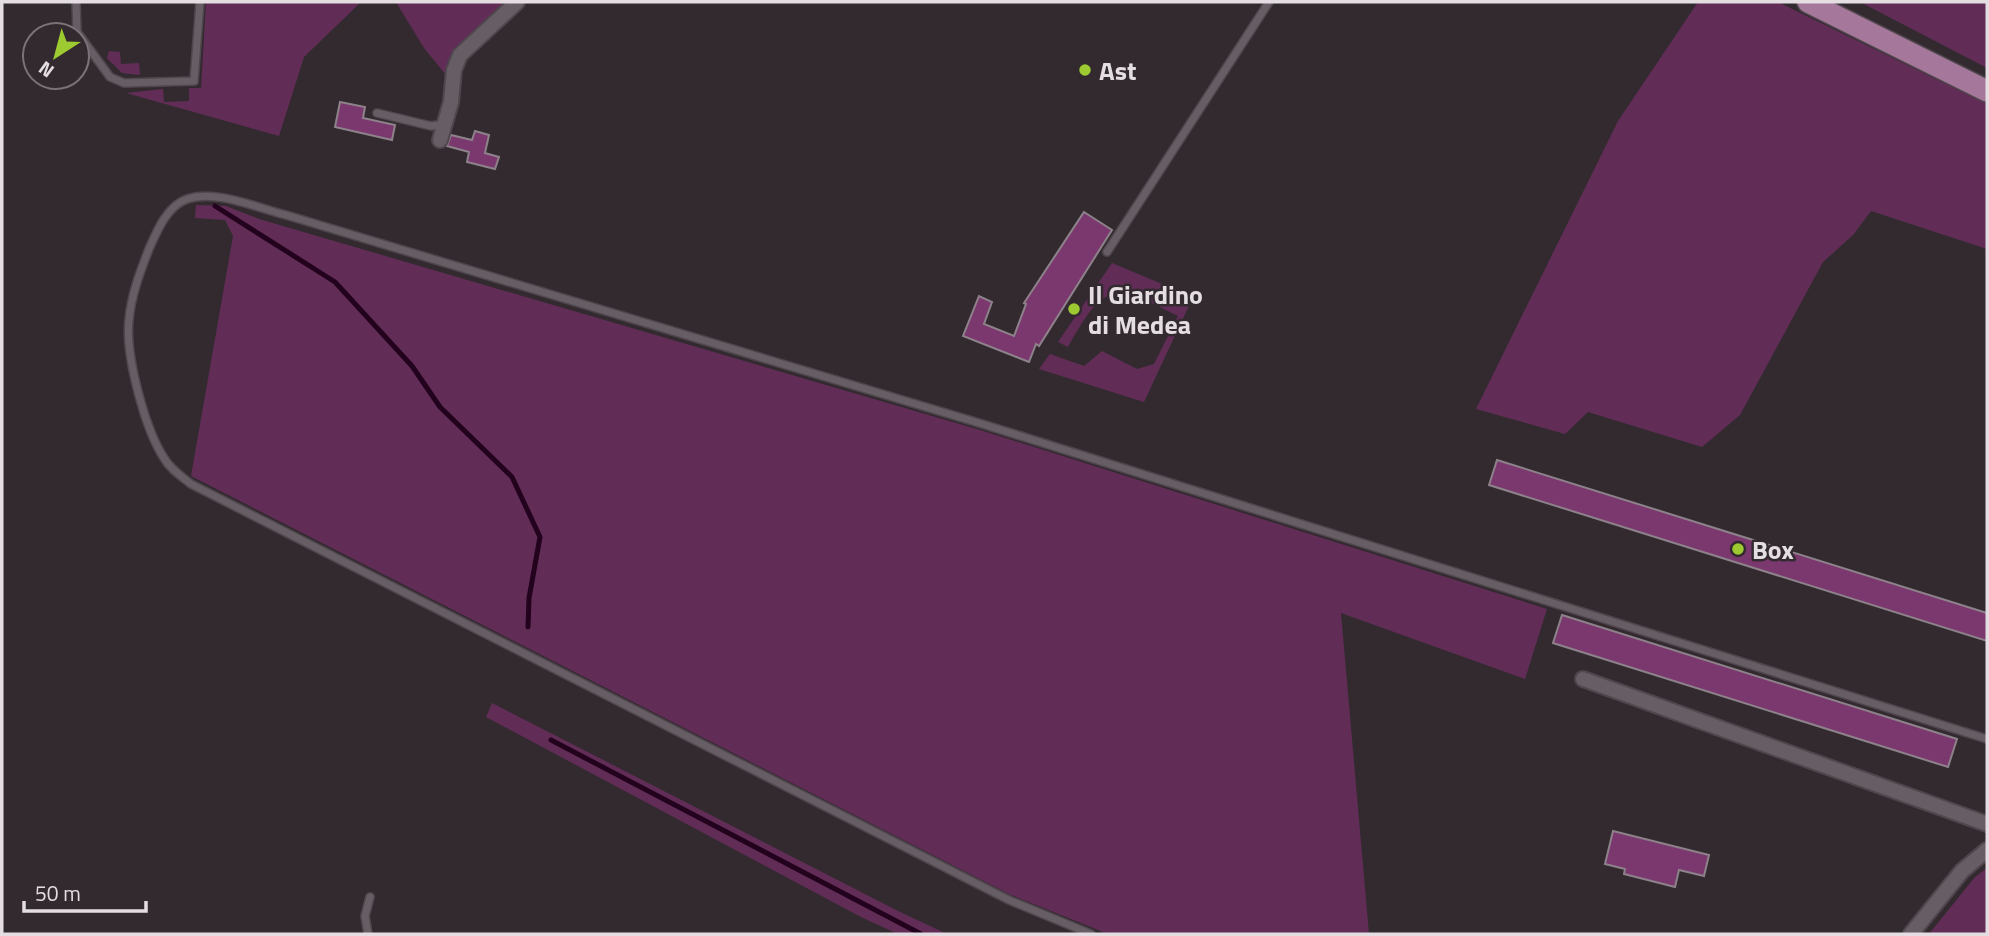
<svg xmlns="http://www.w3.org/2000/svg" width="1989" height="936" font-family="'Titillium Web',sans-serif">
<rect width="100%" height="100%" fill="#332a30"/>
<path fill="#612d57" d="M206,2H361L304,57L279,136L126,93L163,89L164,102L189,101V88H201Z
M396,2H506L461,46L446,75L424,48Z
M1698,2H1778L1987,104V249L1871,211L1853,235L1823,262L1740,415L1702,447L1588,412L1565,434L1476,409L1618,121Z
M1860,2H1987V68Z
M109,51L120,52L121,64L139,63L140,75L122,73L107,58Z
M196,205L226,206L259,219L980,430L1547,609L1525,679L1341,613L1369,934H1108L1011,895L191,476L233,236L225,220L195,218Z
M1112,263L1193,297L1144,402L1039,369L1050,354L1084,366L1102,351L1137,369L1154,364L1178,316C1112,283 1105,281 1068,347L1058,342Z
M492,703L898,911L947,934H898L863,918L486,717Z
M1987,868V934H1929L1975,877Z"/>
<g fill="none" stroke-linecap="round" stroke-linejoin="round">
<path stroke="#22021d" stroke-width="5" d="M215,206L335,282L412,366L440,407L512,477L540,537L529,598L528,627
M551,740L921,934"/>
</g>
<path fill="#7b386e" stroke="#8d828a" stroke-width="2" d="M340,102L365,107L363,118L395,125L392,140L335,127Z
M475,131L489,135L485,153L499,157L495,169L467,162L469,152L447,146L451,135L472,140Z
M1084,212L1112,230L1039,346L1036,344L1029,362L963,336L979,296L992,302L984,324L1014,336L1026,304L1024,303Z
M1497,460L1987,613V641L1489,485Z
M1562,615L1957,739L1948,767L1553,643Z
M1613,831L1709,855L1704,876L1679,870L1675,887L1624,874L1625,869L1605,864Z"/>
<g fill="none" stroke-linecap="round" stroke-linejoin="round">
<defs>
<path id="lane" d="M76,2L77,32L110,77L124,83L194,81L200,2
M377,113L431,126L444,124
M1107,252L1269,2
M368,934L365,916L370,897
M1091,934L1009,900L191,484C181,476 170,469 164,458C145,429 125,355 129,320C131,296 140,272 149,249C157,231 167,206 187,199C216,189 257,208 286,215L979,423L1987,739"/>
<path id="street" d="M440,140L451,102L454,70L460,55L517,2
M1583,679L1987,824
M1911,934L1962,871L1987,850"/>
<path id="primary" d="M1808,2L1987,91"/>
</defs>
<use href="#lane" stroke="#4f474d" stroke-width="10"/>
<use href="#street" stroke="#4f474d" stroke-width="18"/>
<use href="#primary" stroke="#4f474d" stroke-width="24"/>
<use href="#lane" stroke="#675d64" stroke-width="7"/>
<use href="#street" stroke="#675d64" stroke-width="14"/>
<use href="#primary" stroke="#a5779a" stroke-width="21"/>
</g>
<g fill="#9dca30" stroke="#332a30" stroke-width="2.5">
<circle cx="1085" cy="70" r="7"/>
<circle cx="1074" cy="309" r="7"/>
<circle cx="1738" cy="549" r="7"/>
</g>
<g text-anchor="middle" dominant-baseline="central" stroke-width="5" stroke-linejoin="round" paint-order="stroke">
<g font-size="26" font-weight="bold" fill="#e4dee2" stroke="#332a30" text-anchor="start">
<text x="1099" y="70">Ast</text>
<text x="1088" y="294">Il Giardino<tspan x="1088" dy="30">di Medea</tspan></text>
<text x="1752" y="549">Box</text>
</g>
</g>
<rect width="1989" height="936" fill="none" stroke="#e4dee2" stroke-width="7"/>
<g transform="translate(56 56) rotate(216)"><circle r="33" fill="#332a30" stroke="#7a7277" stroke-width="2"/>
<path d="M0-5L12 26L0 18L-12 26Z" fill="#9dca30"/>
<text y="-10" font-size="19" font-weight="bold" text-anchor="middle" fill="#e4dee2">N</text>
</g>
<path d="M24 901v10h122v-10" fill="none" stroke="#e4dee2" stroke-width="3.5"/>
<text x="35" y="901" font-size="21" fill="#e4dee2" stroke="#332a30" stroke-width="5" paint-order="stroke">50 m</text>
</svg>
